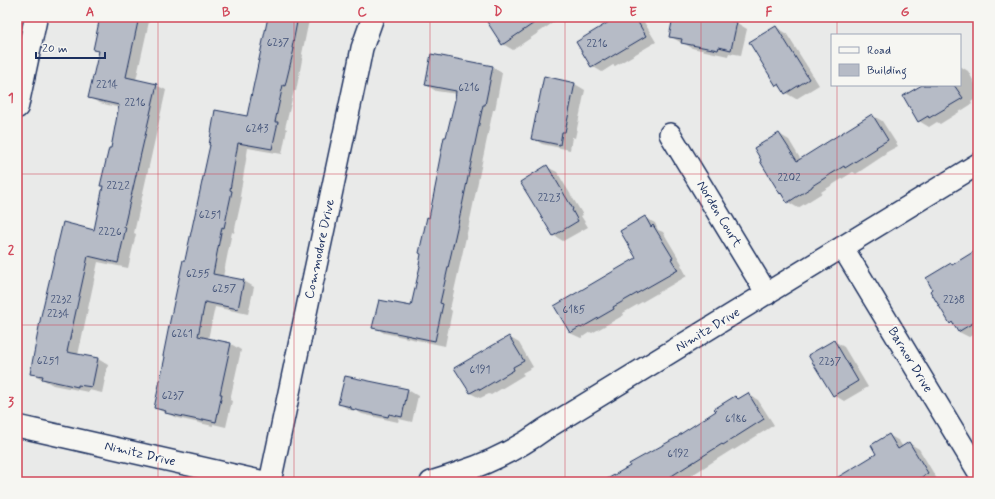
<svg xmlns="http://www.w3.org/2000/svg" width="995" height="499" font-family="Mynerve,sans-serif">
<rect width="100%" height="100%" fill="#e9eae9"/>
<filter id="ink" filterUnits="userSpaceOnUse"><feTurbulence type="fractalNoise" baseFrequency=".025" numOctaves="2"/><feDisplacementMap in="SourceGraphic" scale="8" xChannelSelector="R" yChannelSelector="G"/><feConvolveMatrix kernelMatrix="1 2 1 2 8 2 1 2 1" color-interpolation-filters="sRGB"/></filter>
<g filter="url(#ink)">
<path fill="#0003" d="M101,17H150L136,80L156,85L166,90L134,233L136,234L128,268L98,262L78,355L98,359L108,365L102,393L89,390L88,392L53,385L31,373L94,231L104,187L102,185L111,150L120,108L100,103L89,98L100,53L94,50Z
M269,17H311L308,25L302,54L303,55L296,91H294L285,128L287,129L282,154L248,148L240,196L242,197L234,233L232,232L223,277L244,281L254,287L248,314L215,307L208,339L231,344L241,350L230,400L232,401L226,427L213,424V426L177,418L155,408L185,261L248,117Z
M485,17H564L558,21L557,20L513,50L503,44Z
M619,17H641L656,42L615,66L613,65L602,72L592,66Z
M674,17H707L737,23L747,29L741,55L729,53L728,56L692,48L683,43L680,42L670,36Z
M776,27L786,33L819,85L796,99L786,93L783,89L777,85Z
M960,66L968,71L978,89V97L971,102L972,104L940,124L937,122L929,127L919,121L924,85H960Z
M492,67L502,73L495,110H493L471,215L450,309L452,311L445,346L384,333L374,327L411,308L457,94L436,91L426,85Z
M575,84L585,90L575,138L572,137L570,150L542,144L532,138Z
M872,115L882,121L898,146L885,153L886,154L856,174L853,172L821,192L822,193L798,208L788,202L783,195L780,193L779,134L789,140L801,160Z
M547,167L557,172L583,215L581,216L588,227L563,241L553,235Z
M645,218L655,223L658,230L663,232L682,264L681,265L687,276L623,313L624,315L592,333L590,332L581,338L570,333L638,258Z
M978,250V332L969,337L959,332L955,326L951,323L952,266Z
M509,337L519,343L533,367L522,373L524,375L491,395L489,394L480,398L470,393Z
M834,341L844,347L868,387L844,401L834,395Z
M408,390L418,396L412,422L399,419L398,422L362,414L357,411L350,410L340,404Z
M748,394L758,400L774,425L734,450L733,449L681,482H604L681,436L717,411L735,397L740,399Z
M889,435L899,441L903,447L909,443L919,449L937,479L933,482H851L877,454Z"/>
<path fill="#b6bbc6" stroke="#1b2f5e" d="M100,17H139L126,77L157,84L124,227H126L118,263L88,256L67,352L98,358L92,387L78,385V387L42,379L43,376L30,374L41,316L63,222L94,230L103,186H100L109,148H111L119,105L88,98L99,51L93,50Z
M268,17H298L292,48L294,49L285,86L283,85L275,122H278L272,149L238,143L230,190L232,191L224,228L222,227L213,274L244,280L238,309L205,302L198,336L231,343L220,394H222L216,422L203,419V421L165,413L166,411L154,408L165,357L163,356L170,321L183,260H185L210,145H209L215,110L247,116Z
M484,17H543L502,45Z
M617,17H635L646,36L604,61L603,60L591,67L576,42Z
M673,17H711L737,22L731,50L719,47L718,50L681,43L682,39L669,37Z
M776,26L809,79L785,94L779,84L776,86L749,42Z
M431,54L493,66L485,105H483L462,206L440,303L443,304L435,341L372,328L379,300L411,306L420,266L419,265L421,254L419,253L427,217L429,218L438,173H437L444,137H446L455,100L456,91L425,85Z
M544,76L575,83L565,132H562L560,145L531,139Z
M922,85H954L963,98L929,118L928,116L918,122L903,96Z
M872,114L888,140L876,147L877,148L845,168L844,166L812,186V187L787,203L781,193L780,194L760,161L761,160L754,148L779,133L797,161Z
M547,165L573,209L572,210L578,221L553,236L520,182Z
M645,216L651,227L653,225L673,258L671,259L678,270L613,307L614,309L581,328L580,327L570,333L554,306L636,258L620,231Z
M978,249V320L958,332L952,322L950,324L930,291L932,289L926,278L951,263L952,265Z
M509,336L524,361L513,367L514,370L480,390L479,388L470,393L454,368Z
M834,340L858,381L833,396L808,355Z
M345,376L408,389L402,417L389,414L388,417L351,409V407L338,404Z
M748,393L764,419L723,445L722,444L662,482H602L630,466L629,464L679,436V435L716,411L714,409L735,396L738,399Z
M889,434L898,449L909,442L928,473L914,482H830L876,454L871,445Z"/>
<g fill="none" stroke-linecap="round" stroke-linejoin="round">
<defs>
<path id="street" d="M670,134L767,294
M843,248L978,471
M17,426L264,482
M270,482L358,68L362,48L373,17
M431,482C441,479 451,476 461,472C491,462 519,448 545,429L978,164"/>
<path id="secondary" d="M17,107L36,17"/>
</defs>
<use href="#street" stroke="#1b2f5e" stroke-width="24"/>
<use href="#secondary" stroke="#1b2f5e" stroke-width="25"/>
<use href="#street" stroke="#f6f6f2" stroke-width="21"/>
<use href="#secondary" stroke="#f6f6f2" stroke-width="22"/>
</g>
</g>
<path fill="none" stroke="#d1495b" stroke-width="1" stroke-opacity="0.55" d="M158,17V482M294,17V482M430,17V482M565,17V482M701,17V482M837,17V35M837,85V482M17,174H978M17,325H978"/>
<g text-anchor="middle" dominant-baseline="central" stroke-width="4" stroke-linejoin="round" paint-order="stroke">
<g font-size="11" fill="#425278">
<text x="278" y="43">6237</text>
<text x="597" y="44">2216</text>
<text x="107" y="85">2214</text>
<text x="469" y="88">6216</text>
<text x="135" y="103">2216</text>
<text x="257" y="129">6243</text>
<text x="789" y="178">2202</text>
<text x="118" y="186">2222</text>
<text x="549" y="198">2223</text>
<text x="210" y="215">6251</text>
<text x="110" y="232">2226</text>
<text x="198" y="274">6255</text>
<text x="224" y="289">6257</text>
<text x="61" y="300">2232</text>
<text x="954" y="300">2238</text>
<text x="574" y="310">6185</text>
<text x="58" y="314">2234</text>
<text x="182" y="334">6261</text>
<text x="48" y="361">6251</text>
<text x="830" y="362">2237</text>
<text x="480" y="370">6191</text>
<text x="173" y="396">6237</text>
<text x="736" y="419">6186</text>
<text x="678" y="454">6192</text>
</g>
<g font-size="13" fill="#1b2f5e" stroke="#f6f6f2">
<text transform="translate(719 214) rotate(59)">Norden Court</text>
<text transform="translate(320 249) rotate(-78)">Commodore Drive</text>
<text transform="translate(708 330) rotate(-31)">Nimitz Drive</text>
<text transform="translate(910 360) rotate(59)">Barnor Drive</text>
<text transform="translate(140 454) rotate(13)">Nimitz Drive</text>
</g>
</g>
<rect width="995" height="499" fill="none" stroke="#f6f6f2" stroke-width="44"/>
<rect x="831" y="34" width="130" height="52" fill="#f6f6f2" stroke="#9ea6b7"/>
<rect x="839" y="47" width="20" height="6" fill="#f6f6f2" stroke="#9ea6b7"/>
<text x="867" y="54" font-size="12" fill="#1b2f5e">Road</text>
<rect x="839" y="64" width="20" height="12" fill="#b6bbc6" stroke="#9ea6b7"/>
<text x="867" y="74" font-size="12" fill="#1b2f5e">Building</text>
<path d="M36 52v6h69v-6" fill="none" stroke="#1b2f5e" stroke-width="2"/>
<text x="42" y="52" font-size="12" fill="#1b2f5e" stroke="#f6f6f2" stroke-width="3" paint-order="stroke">20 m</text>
<rect x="22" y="22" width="951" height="455" fill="none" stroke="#d1495b" stroke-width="1.5"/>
<g font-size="13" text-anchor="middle" font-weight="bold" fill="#d1495b">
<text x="90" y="16">A</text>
<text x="226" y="16">B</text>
<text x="362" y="16">C</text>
<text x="498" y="16">D</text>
<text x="633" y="16">E</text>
<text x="769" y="16">F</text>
<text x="905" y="16">G</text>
<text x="11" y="102">1</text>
<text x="11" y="254">2</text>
<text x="11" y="406">3</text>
</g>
</svg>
